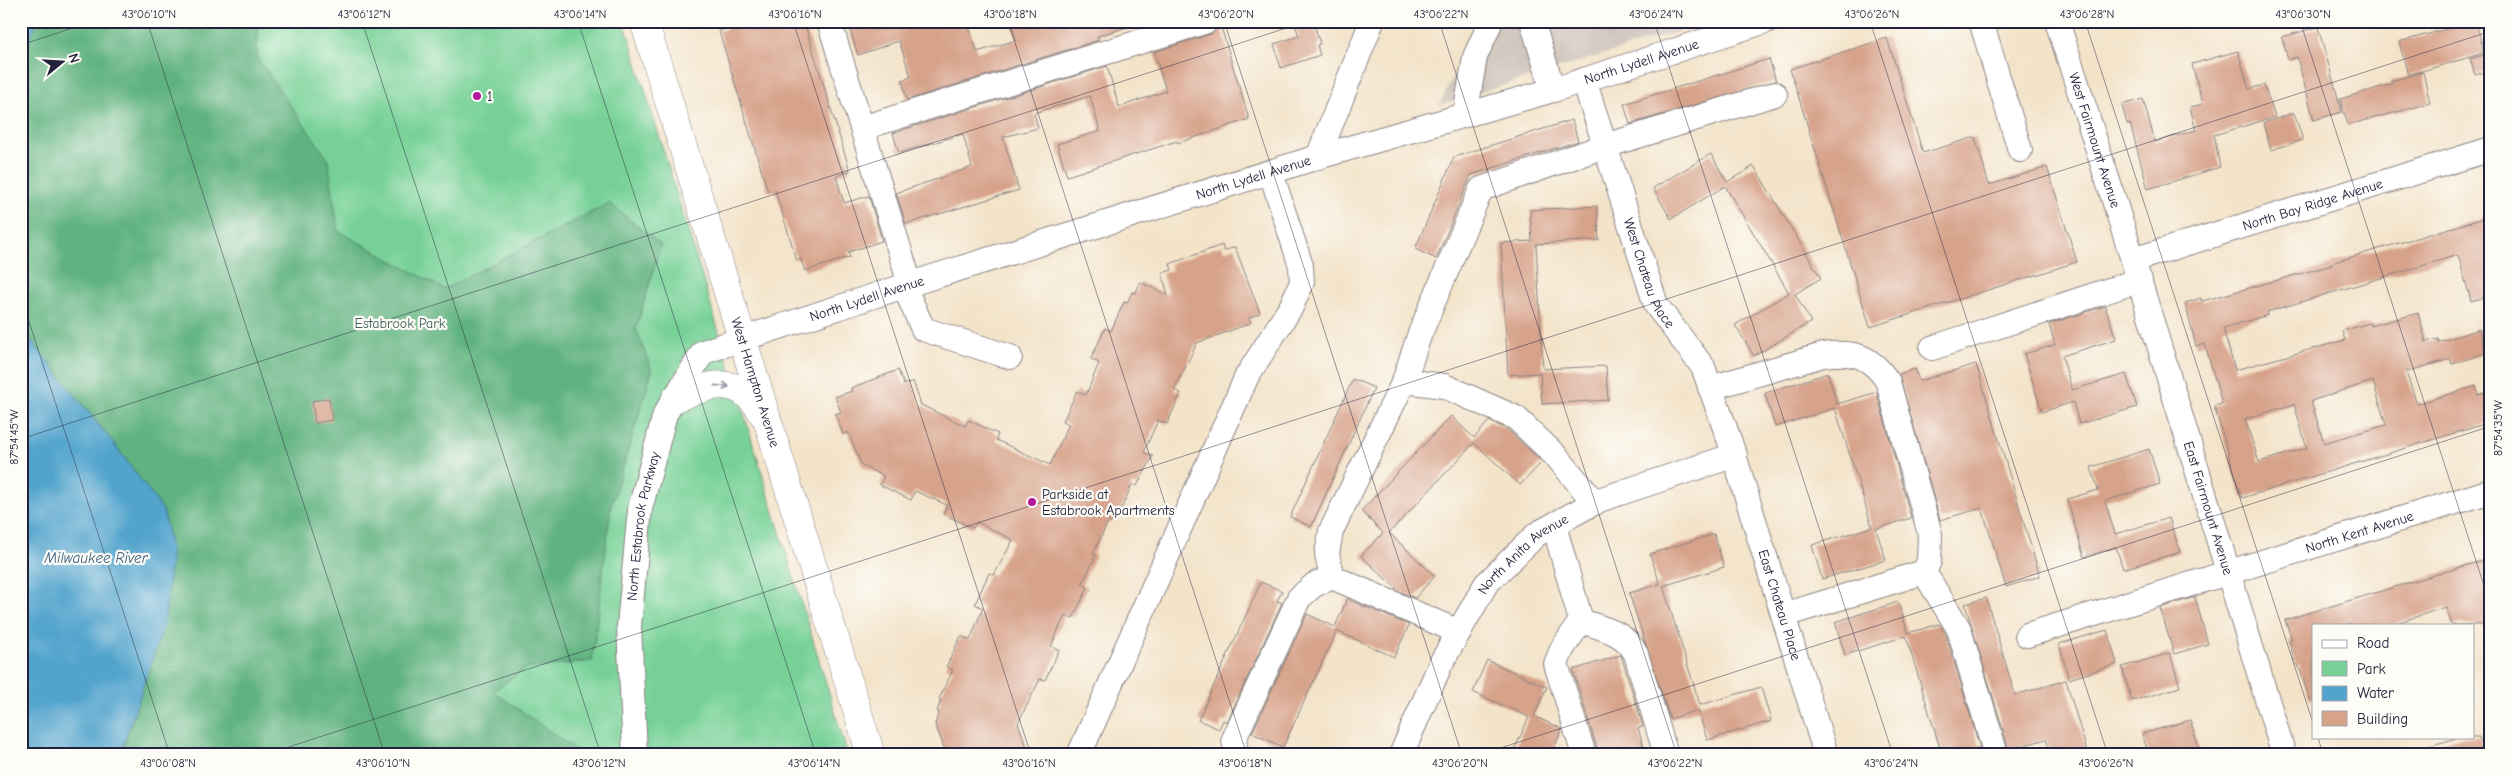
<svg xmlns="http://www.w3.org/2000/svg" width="2512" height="776" font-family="'Comic Neue',sans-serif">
<rect width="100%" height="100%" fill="#fdfcf7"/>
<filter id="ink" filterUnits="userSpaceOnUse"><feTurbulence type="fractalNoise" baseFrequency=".02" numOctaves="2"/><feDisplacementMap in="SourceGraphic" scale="10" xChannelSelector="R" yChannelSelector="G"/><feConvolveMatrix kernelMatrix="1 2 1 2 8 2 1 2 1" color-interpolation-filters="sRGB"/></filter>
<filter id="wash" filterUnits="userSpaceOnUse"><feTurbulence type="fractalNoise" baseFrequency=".0096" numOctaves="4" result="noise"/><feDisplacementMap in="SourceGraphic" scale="20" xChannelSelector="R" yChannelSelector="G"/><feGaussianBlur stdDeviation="1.12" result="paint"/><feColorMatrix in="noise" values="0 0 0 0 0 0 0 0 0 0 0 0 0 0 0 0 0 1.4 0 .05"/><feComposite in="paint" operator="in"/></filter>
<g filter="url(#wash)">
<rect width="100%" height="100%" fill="#f3e3c9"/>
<path fill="#cdc2b9" d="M1481,21H1712L1439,105Z"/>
<path fill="#77d197" stroke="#4c7a69" d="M37,21H624L848,755H120L164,625L163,510L115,445L30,339L21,315V60Z"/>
<path fill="#61b380" stroke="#426a5e" d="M37,21H259L257,58L328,159L338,231L444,289L609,203L661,245L636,329L652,371L611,506L592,661L525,669L493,691L583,755H120L164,625L161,507L115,445L30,339L21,315V59Z"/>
<path fill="#52a4cd" stroke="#3a6384" d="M21,21H37L21,60Z
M21,315L30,339L115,445L163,510L172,553L164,625L120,755H21Z"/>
<g id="blocks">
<path fill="#d7a28a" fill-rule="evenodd" d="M752,21H804L850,171L836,176L844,203L869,196L882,241L848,252L850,257L805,271L801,259L797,261L775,190L768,192L719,31Z
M847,21H967L977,52L1016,40L1011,21H1130L1131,26L1097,36L1099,40L907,100L902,80L911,77L899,41L858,55Z
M1294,21H1313L1320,44L1317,45L1320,55L1281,68L1274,44L1299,36Z
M2476,21L2484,53L2408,75L2399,42Z
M1220,24L1249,119L1178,143L1177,141L1067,176L1057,144L1100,131L1090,96L1034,113L1038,128L1003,137L1019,190L906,224L896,193L972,167L963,134L899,153L893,133L1107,66L1119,107L1166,91L1154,52L1211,34Z
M2318,27L2342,112L2314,120L2297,57L2288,60L2282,37Z
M1887,38L1923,153L1975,137L1989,185L2047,167L2077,262L1870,327L1790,69Z
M2238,51L2249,89L2264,85L2275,117L2214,135L2220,167L2148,189L2130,123L2127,124L2122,105L2143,99L2155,142L2196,130L2190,107L2203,104L2192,64Z
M2491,53V70L2475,75L2470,59Z
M1769,59L1776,81L1630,124L1624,104Z
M2423,72L2430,103L2348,125L2340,99L2392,84L2391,81Z
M2294,113L2303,140L2271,150L2263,123Z
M1572,120L1578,141L1471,175L1436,259L1415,249L1454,157Z
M1711,154L1727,182L1754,166L1821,278L1795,294L1811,322L1754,356L1735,325L1789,293L1766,254L1725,186L1671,219L1653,188Z
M1597,206L1599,240L1536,244L1543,369L1606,366L1608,400L1542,404L1540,373L1508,375L1501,243L1532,241L1530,210Z
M2491,216V295L2471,301L2458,255L2267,312L2268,315L2223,328L2235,370L2345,340L2342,331L2370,323L2371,326L2418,313L2426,342L2438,339L2439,342L2479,329L2486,353L2452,364L2450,359L2406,372L2417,404L2476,386L2478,395L2491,391V422L2242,498L2214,406L2222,404L2205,344L2196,346L2185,303L2201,298L2202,301L2332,265L2331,263ZM2373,381L2386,425L2324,443L2311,401ZM2294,404L2307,448L2259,462L2245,419Z
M1222,245L1224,251L1235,247L1260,313L1249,318L1251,323L1197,343L1174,390L1181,393L1167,424L1158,420L1144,452L1153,456L1137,486L1132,484L1119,514L1116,513L1111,523L1108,522L1093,554L1096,555L1082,584L1088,587L1073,618L1065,615L1051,646L1059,650L1045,680L1040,679L1018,723L1030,755H947L935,724L939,712L937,711L941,700L939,699L953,670L946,667L961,636L970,640L983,608L975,604L989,573L994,575L1013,540L977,522L973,528L943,514L947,505L915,491L911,500L880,485L884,476L862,466L848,432L843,434L835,414L841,412L835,397L852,391L851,388L898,370L904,385L913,381L921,405L965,426L968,420L998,434L996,440L1050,465L1069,424L1063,421L1077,391L1086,395L1099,363L1091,359L1105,328L1111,331L1124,302L1127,303L1132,292L1136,293L1140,282L1168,295L1162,273L1172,270L1170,264Z
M2105,306L2116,339L2062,356L2072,390L2126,374L2137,407L2079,424L2073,402L2042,412L2024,354L2055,345L2049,324Z
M1976,364L2040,576L2006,587L1982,508L1940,520L1899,374L1915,369L1919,381Z
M1828,373L1837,404L1877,392L1911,518L1876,529L1886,560L1822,579L1812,545L1872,527L1859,484L1835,408L1775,427L1765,393Z
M1353,379L1374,388L1311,527L1290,517Z
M329,398L332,420L315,423L312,401Z
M1451,416L1474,438L1489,421L1508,430L1542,462L1520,485L1474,443L1389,533L1435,576L1415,598L1399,591L1361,556L1383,533L1361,511Z
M2149,449L2160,484L2105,501L2115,534L2169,518L2180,552L2123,569L2116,547L2084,557L2067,499L2098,490L2091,467Z
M1714,534L1724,567L1663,586L1700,705L1761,687L1771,721L1707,740L1698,710L1670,719L1629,593L1660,584L1650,554Z
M2491,558V625H2452L2446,607L2390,625H2313V699L2310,700L2298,664L2296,665L2289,641L2292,640L2285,620Z
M1261,582L1282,591L1277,601L1282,603L1227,722L1223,720L1219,729L1198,720Z
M2195,597L2208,644L2174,654L2160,608Z
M1986,598L2015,695L2066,680L2088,755H2051L2046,739L2009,750L1965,604Z
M1347,599L1409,625L1394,657L1337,631L1283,747L1252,733L1307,614L1335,627Z
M1898,602L1908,633L1939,624L1946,635L1980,748L1958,755H1942L1906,636L1845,655L1835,622Z
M2107,630L2117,664L2069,679L2059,644Z
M2170,653L2180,687L2132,701L2122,667Z
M1621,655L1643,727L1638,728L1646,755H1599L1573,670Z
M1487,660L1547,687L1534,716L1562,729L1551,755H1512L1529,717L1473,692Z
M2190,720L2201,755H2149L2142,734Z
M2460,737H2479L2485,755H2417L2416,750Z"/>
</g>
</g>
<g filter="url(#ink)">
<use href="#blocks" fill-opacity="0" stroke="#8a8282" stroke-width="1"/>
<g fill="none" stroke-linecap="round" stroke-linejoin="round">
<defs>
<g id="minor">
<path d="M829,21L910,284"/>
<path d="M1532,21L1553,90"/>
<path d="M1981,21L2020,150"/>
<path id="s1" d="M2057,21L2133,260L2284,755"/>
<path id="s2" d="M1584,80L1656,305L1703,367L1730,442L1826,755"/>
<path d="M1465,115L1475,57L1491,21"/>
<path d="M862,128L1207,21"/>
<path d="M1318,157L1372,21"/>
<path id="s3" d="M2133,260L2491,149"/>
<path d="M904,286L923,329L1010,357"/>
<path d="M1932,348L2140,280"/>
<path d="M1404,381L1444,386L1516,418L1557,457L1595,503"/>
<path d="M1710,388L1823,355C1853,351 1871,355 1888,382L1930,534L1929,561L1924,572L1959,629L1996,755"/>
<path d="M1554,525L1581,621L1562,649L1556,664L1584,755"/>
<path d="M1332,577L1459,632"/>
<path d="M1784,615L1924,572"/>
<path d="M1581,621C1604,629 1625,632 1636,654L1666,755"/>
<path id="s4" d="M2027,635L2491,491"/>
<path id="s5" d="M635,755L629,626L640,509L665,414L703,352L910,284L1318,157L1553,90L1766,21"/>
<path d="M1079,755L1247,376L1291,307L1302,282L1301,266L1271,173"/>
<path d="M1236,755L1234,739L1299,598L1314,585L1332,577L1327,554L1331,531L1404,381L1419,336L1481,189L1605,146L1775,94"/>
<path id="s6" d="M1401,755L1441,663L1486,584L1537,534L1599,500L1735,455"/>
</g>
<g id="major">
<path id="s7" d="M644,21L871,755"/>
<path d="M676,398C711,383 740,374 763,414"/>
</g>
</defs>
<use href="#minor" stroke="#8a8282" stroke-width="26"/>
<use href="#major" stroke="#8a8282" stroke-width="29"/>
<use href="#minor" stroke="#fff" stroke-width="24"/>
<use href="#major" stroke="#fff" stroke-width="28"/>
</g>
<defs><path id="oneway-shaft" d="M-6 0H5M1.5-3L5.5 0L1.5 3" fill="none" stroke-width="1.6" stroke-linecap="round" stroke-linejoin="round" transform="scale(1.25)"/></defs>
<use stroke="#9c9ca7" href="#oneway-shaft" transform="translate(722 386) rotate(4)"/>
</g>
<path fill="none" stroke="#22223b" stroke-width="1" stroke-opacity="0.45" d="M147,21L385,755M362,21L601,755M578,21L816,755M793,21L1031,755M1008,21L1247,755M1224,21L1462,755M1439,21L1677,755M1654,21L1893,755M1870,21L2108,755M2085,21L2313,723M2300,21L2491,607M21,45L94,21M21,297L170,755M21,439L1308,21M2318,737L2323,755M264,755L2491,31M1479,755L2491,426"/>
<g fill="#b5179e" stroke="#fdfcf7" stroke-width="2">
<circle cx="477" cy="96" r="5"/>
<circle cx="1032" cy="502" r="5"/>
</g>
<g text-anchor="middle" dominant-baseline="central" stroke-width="4.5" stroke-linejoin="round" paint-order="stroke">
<g font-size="14" fill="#22223b" stroke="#fdfcf7">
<text stroke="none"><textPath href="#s5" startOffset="1400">North Lydell Avenue</textPath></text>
<text stroke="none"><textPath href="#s1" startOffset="125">West Fairmount Avenue</textPath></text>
<text stroke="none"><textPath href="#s5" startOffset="995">North Lydell Avenue</textPath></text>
<text stroke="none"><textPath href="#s3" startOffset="188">North Bay Ridge Avenue</textPath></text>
<text stroke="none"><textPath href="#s2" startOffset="204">West Chateau Place</textPath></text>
<text stroke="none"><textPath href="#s5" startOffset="590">North Lydell Avenue</textPath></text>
<text stroke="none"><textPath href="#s7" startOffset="378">West Hampton Avenue</textPath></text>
<text stroke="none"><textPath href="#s1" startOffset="510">East Fairmount Avenue</textPath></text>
<text stroke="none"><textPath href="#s5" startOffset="230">North Estabrook Parkway</textPath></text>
<text stroke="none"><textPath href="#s4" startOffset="348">North Kent Avenue</textPath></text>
<text stroke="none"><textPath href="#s6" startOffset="239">North Anita Avenue</textPath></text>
<text stroke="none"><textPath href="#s2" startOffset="564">East Chateau Place</textPath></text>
</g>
<g font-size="14" fill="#22223b" stroke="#fdfcf7" text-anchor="start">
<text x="487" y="96">1</text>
<text x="1042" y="494">Parkside at<tspan x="1042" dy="16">Estabrook Apartments</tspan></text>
</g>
<g font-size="14" fill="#405f5b" stroke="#fdfcf7">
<text x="400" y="323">Estabrook Park</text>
</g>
<g font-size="15" font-style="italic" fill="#385c7d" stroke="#fdfcf7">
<text x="96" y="558">Milwaukee River</text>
</g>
</g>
<rect width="2512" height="776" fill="none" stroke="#fdfcf7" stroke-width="55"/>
<rect x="2312" y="624" width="162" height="115" fill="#fdfcf7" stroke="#a5a5ac"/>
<rect x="2322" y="640" width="25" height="8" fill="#ffffff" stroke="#a5a5ac"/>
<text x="2357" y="648" font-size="15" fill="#22223b">Road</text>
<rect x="2322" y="661" width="25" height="15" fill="#77d197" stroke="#a5a5ac"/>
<text x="2357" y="674" font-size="15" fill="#22223b">Park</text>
<rect x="2322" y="686" width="25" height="15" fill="#52a4cd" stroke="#a5a5ac"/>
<text x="2357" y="698" font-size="15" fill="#22223b">Water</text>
<rect x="2322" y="711" width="25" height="15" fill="#d7a28a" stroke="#a5a5ac"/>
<text x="2357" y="724" font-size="15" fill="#22223b">Building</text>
<g transform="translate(62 62) rotate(72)" stroke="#fdfcf7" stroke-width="4" paint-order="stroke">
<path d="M0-4L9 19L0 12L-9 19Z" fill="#22223b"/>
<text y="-8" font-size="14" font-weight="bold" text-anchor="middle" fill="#22223b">N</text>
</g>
<rect x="28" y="28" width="2456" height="720" fill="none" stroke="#22223b" stroke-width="2"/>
<g font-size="12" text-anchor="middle" fill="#22223b">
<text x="149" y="18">43°06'10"N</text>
<text x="364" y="18">43°06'12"N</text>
<text x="580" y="18">43°06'14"N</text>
<text x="795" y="18">43°06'16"N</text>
<text x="1010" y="18">43°06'18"N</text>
<text x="1226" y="18">43°06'20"N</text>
<text x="1441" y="18">43°06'22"N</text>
<text x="1656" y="18">43°06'24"N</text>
<text x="1872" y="18">43°06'26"N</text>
<text x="2087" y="18">43°06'28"N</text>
<text x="2303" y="18">43°06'30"N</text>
<text transform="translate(2498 428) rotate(-90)" y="4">87°54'35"W</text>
<text transform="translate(14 437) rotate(-90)" y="4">87°54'45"W</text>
<text x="168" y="767">43°06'08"N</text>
<text x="383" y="767">43°06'10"N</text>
<text x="599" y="767">43°06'12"N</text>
<text x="814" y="767">43°06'14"N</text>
<text x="1029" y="767">43°06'16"N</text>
<text x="1245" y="767">43°06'18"N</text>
<text x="1460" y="767">43°06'20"N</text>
<text x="1675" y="767">43°06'22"N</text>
<text x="1891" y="767">43°06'24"N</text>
<text x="2106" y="767">43°06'26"N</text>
</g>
</svg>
